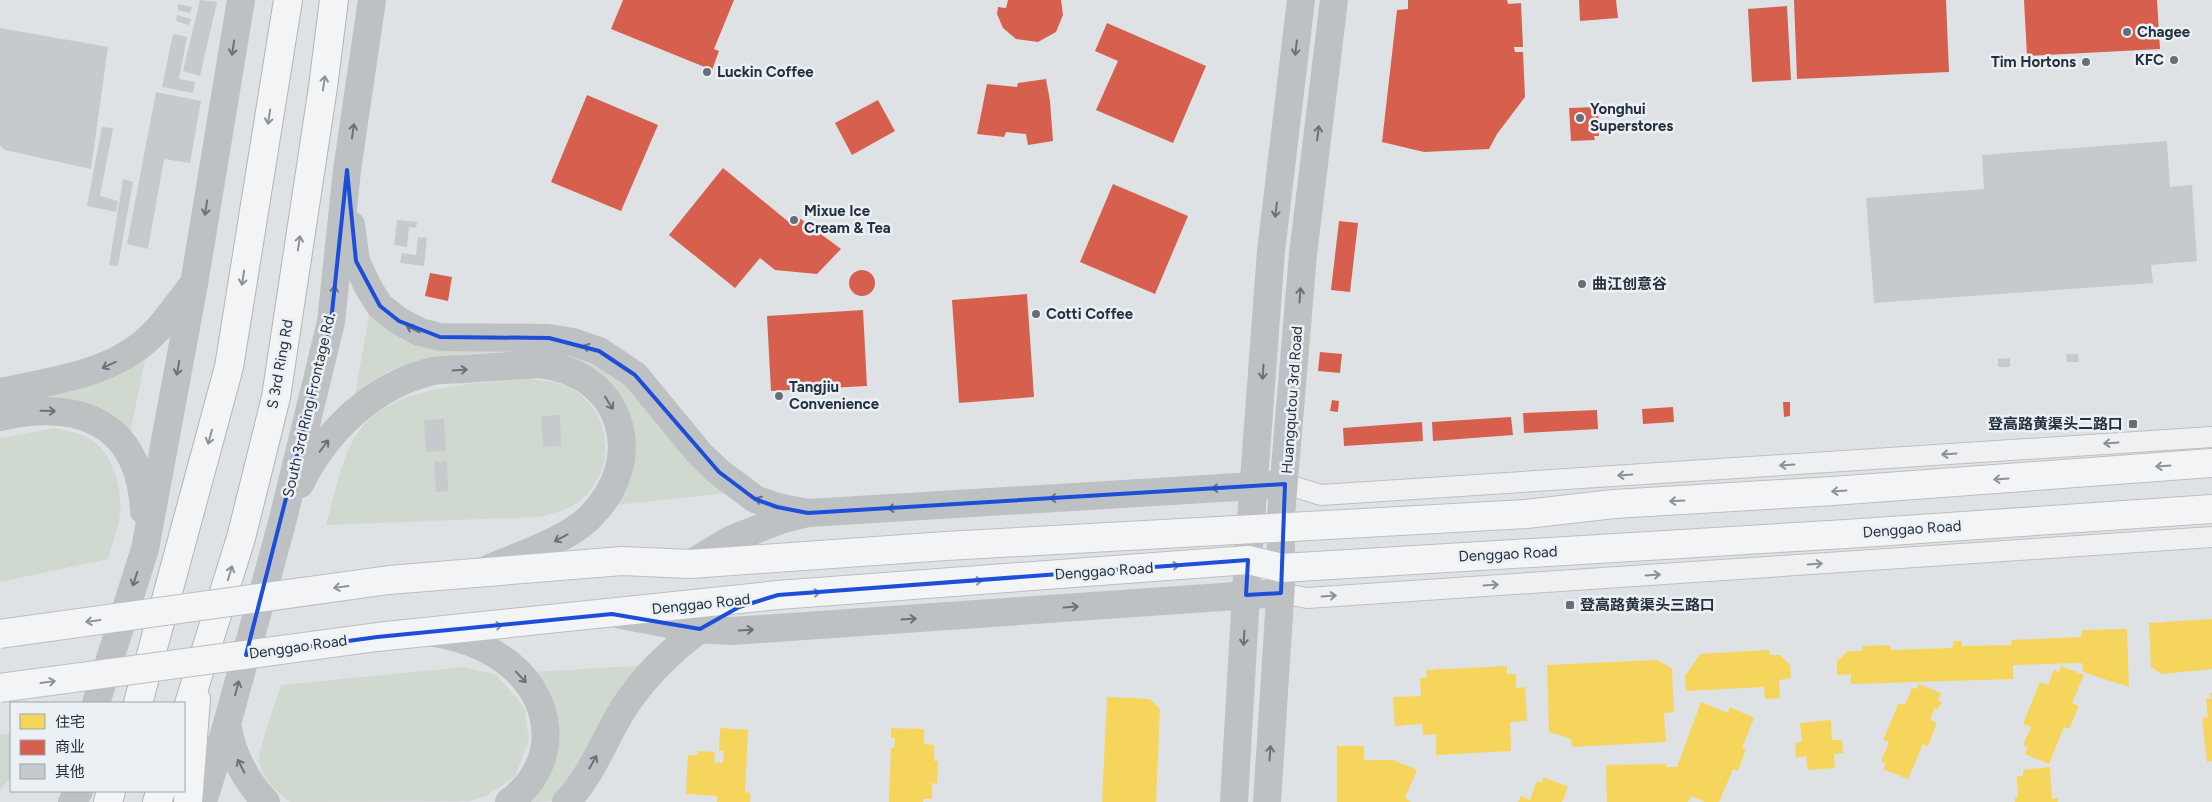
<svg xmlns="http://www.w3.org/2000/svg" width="2212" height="802" font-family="Figtree,'Noto Sans SC',sans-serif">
<rect width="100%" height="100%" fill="#dfe2e4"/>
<path fill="#d0d9cf" d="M370,310L552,346L613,369L728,493L615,505C621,477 637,436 627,409C620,391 599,371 583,363C541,343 435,353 392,370C378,376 367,385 355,395Z
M146,356L129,437L26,403Z
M531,379C546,381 562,382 575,391C613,416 616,469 582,499C571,509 554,513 540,517L326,525C334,498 339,467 352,442C383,383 474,384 531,379Z
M54,428C66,431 79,432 90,439C113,452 123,490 120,514C118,529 112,544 108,559L0,582V438Z
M649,665L581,768L553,801L528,802L532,799L534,672Z
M464,667L496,675L518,699L525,710L529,740L515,777L486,796L469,801L291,802C277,793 261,777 259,760C258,750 277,698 281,685Z
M11,733V778L0,789V735Z"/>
<path fill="#f6d55c" d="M2212,619V669L2162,674L2151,667L2149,623Z
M2127,629L2129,687L2083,672L2082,663L2013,665V679L1851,684V674L1837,675V661L1848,651H1862L1863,646L1890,645L1891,650L1952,648L1954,641H1962V646L2011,645L2012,640L2081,637L2082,630Z
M1769,650L1770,655H1780L1790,665L1791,678L1779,680L1780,698L1765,699L1764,687L1686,691L1685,676L1700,654Z
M1657,660L1672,668L1674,712L1664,713L1666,742L1572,747L1571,739L1549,732L1547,665Z
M1507,666V674H1516V688L1525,687L1527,721L1510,722L1511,751L1436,755V734L1423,735L1422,724L1395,726L1393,697L1421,696L1420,678H1427L1426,670Z
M2061,666L2084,675L2072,703L2079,706L2069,729L2064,727L2049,764L2025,754L2028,747L2023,745L2031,727L2023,724L2040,682L2048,685L2054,670L2059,672Z
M1918,684L1941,693L1938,700L1942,702L1938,709L1935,708L1930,720L1937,723L1928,746L1923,744L1908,779L1883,769L1886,763L1881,761L1889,742L1883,740L1899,703L1905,705L1912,688L1916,689Z
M2210,693H2212V761L2207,762L2202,718L2208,717L2206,699H2211Z
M1107,697L1150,699L1160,709L1156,802H1102Z
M1701,702L1728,713L1730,707L1754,718L1742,748L1746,749L1738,771L1733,769L1719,802H1705L1691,796L1688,802H1607L1606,765L1666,764L1667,767H1677Z
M1831,720L1832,740H1842L1843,753L1834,754L1835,768L1808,770L1806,756L1796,758L1795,743L1802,742L1800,723Z
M720,728L748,730L745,792L750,793V802H717V796L686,794L688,755H698V751L715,752L714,762L723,763L724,751H719Z
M891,728L924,729V744L934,745V761H938L937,784L932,783V799H923V802H889L891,748H894L895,738H891Z
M1337,746H1364V760H1393L1417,770L1405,798L1411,802H1337Z
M2050,767L2052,799L2058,798V802H2015V797H2018L2017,776H2023V770Z
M1544,777L1568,787L1562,802H1518L1521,796L1530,800L1537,781L1542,783Z"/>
<path fill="#d6604d" d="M623,0H734L714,49L719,51L712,70L611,29Z
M1008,0H1061L1063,15L1056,32L1038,42L1016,39L1003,28L997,14L998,7L1006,8Z
M1408,0H1507L1508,4L1521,3L1523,47H1514L1515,52H1523L1525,97L1497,134L1489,149L1424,152L1382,142L1397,10L1408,9Z
M1579,0H1616L1618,18L1580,21Z
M1794,0H1946L1949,72L1797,79Z
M2024,0H2157L2160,49L2027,56Z
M1787,6L1791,80L1752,82L1748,9Z
M1107,23L1206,66L1173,143L1096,110L1118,61L1095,51Z
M1046,79L1050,101L1053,141L1028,145L1026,134L1006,132L1004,137L977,134L987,84L1017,87L1018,83Z
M587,95L658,125L621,211L551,182Z
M878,100L895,131L852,155L835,123Z
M1598,107L1599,136H1594L1595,140L1571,141L1569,108Z
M723,168L790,223L796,216L798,217L841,249L817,274L775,270L760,258L735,288L669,235Z
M1113,184L1188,216L1155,294L1080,262Z
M1339,221L1358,223L1350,292L1331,290Z
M849 283a13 13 0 1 1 26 0a13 13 0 1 1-26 0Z
M430,273L452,277L448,301L425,296Z
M1027,294L1034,397L959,403L952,300Z
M863,310L867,386L771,391L767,316Z
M1320,352L1342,354L1340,373L1318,371Z
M1332,400L1339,401L1338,412L1330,411Z
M1783,402H1790V416L1784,417Z
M1673,407L1674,422L1643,424L1642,409Z
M1597,410L1598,429L1524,433L1523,413Z
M1511,417L1513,435L1433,441L1432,422Z
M1422,422L1423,441L1344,446L1343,428Z"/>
<path fill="#c7cacc" d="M200,0L217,2L200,76L183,71Z
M178,4L192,7L190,13L178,10Z
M177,15L191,19L189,25L176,21Z
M0,28L108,47L91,169L5,150L0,145Z
M173,34L187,37L179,79L195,82L193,93L162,87Z
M156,92L201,101L190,163L164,159L148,249L127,244Z
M102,127L113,128L100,196L118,201L116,212L87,206Z
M2167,141L2170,187L2192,185L2197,261L2151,265L2153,283L1874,303L1866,198L1984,189L1982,155Z
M123,179L133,182L118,266L109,265Z
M397,220L417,222L416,228L409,227L407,247L394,245Z
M418,237L427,238L424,266L400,263L402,253L416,255Z
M2066,354H2078L2079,362H2067Z
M2010,358V367H1998V359Z
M560,415L561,446L543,447L541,416Z
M444,419L446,451L426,452L424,420Z
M447,461L448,491L436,492L434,462Z"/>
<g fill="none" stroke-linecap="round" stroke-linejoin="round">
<defs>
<path id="street" d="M1285,484L1321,495L2212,437
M1281,593L1307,598L2212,537"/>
<path id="primary" d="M389,580L622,561L690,564L946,546L1526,514L1614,504L1833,491L2212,463
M377,637L778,595L1248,560L1282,568L1846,534L2212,509"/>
<path id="highway" d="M138,703L229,367L288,0
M184,720L241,538L276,397L323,87L334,0
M108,802L111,791
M157,802L161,791
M188,802L196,699"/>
</defs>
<use href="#street" stroke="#bdc0c2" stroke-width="22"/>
<use href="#primary" stroke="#bbbfc2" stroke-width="30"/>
<use href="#highway" stroke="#b1b5b9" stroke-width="30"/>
<use href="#street" stroke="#eef0f1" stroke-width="20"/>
<path stroke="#bdc1c4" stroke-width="28" d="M351,225L356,261L368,287L380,306L399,321L420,332L440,337L549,338L573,342L599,351L635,375L700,454L719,472L755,499L777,507L808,513
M0,392C56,380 118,374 158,329C170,316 180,301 191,287
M0,417C79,399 140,422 144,511
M300,484C326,431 372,387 429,372C440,369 453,370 464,369C489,367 515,366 540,364C623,374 648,458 591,516C566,542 516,556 483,571
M690,564L730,540L780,520L808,513L1271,485
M621,615L695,629L732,631L1265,594
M434,633C458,637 478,643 498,656C554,691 564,762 509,802
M96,703L145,549L194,284L241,0
M227,724C232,754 245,780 266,802
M72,802L79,791
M203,802L227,724L283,519L331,322L347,170L372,0
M566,802C590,778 603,743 620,714C642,677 673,648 708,623
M1234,802L1248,560L1271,251L1301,0
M1267,802L1282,568L1280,527L1303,254L1334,0"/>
<use href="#primary" stroke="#f3f4f5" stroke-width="28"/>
<use href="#highway" stroke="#f3f4f5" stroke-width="28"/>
<defs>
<path id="primary-bridge" d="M0,634L389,580
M0,688L377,637"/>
</defs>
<use href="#primary-bridge" stroke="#bbbfc2" stroke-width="30" stroke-linecap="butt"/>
<use href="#primary-bridge" stroke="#f3f4f5" stroke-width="28"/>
</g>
<defs><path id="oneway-shaft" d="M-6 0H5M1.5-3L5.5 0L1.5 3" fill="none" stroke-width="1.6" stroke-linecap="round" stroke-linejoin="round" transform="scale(1.25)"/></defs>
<g stroke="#69727a">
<use href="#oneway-shaft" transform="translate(233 48) rotate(99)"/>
<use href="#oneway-shaft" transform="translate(1296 48) rotate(97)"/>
<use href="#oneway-shaft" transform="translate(353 131) rotate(-82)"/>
<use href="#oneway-shaft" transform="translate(1318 133) rotate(-83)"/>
<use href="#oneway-shaft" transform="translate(206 208) rotate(99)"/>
<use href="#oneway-shaft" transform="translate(1276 210) rotate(97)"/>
<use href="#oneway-shaft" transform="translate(334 293) rotate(-84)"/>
<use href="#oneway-shaft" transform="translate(1300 295) rotate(-86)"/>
<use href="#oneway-shaft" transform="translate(413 329) rotate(-154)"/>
<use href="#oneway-shaft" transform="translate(590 348) rotate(-161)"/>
<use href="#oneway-shaft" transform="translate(109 365) rotate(155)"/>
<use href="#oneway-shaft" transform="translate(178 368) rotate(100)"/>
<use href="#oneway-shaft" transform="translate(460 370) rotate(-4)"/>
<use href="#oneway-shaft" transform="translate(1263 372) rotate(94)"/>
<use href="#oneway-shaft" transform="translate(609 403) rotate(58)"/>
<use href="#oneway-shaft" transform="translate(48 411) rotate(1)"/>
<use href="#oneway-shaft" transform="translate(324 446) rotate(-53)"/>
<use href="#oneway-shaft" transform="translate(1219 488) rotate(177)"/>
<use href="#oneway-shaft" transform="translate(1057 498) rotate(177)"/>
<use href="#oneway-shaft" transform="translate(762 501) rotate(-156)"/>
<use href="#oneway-shaft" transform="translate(895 508) rotate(176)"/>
<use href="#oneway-shaft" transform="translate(561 538) rotate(152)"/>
<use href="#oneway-shaft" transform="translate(135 579) rotate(108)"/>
<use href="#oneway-shaft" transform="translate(1071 607) rotate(-4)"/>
<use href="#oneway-shaft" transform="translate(909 619) rotate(-4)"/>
<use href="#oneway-shaft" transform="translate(746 630) rotate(-3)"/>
<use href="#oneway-shaft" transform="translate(1244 638) rotate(93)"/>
<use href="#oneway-shaft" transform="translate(521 677) rotate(47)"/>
<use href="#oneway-shaft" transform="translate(237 688) rotate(-75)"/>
<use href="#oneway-shaft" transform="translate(1270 753) rotate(-86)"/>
<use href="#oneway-shaft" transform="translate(593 762) rotate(-61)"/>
<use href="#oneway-shaft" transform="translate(241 766) rotate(-117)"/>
</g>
<g stroke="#8c929a">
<use href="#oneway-shaft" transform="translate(324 83) rotate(-82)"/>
<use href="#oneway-shaft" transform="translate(269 117) rotate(99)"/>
<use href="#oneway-shaft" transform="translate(299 243) rotate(-81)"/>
<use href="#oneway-shaft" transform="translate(243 278) rotate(99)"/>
<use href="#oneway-shaft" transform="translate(210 437) rotate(105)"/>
<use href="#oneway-shaft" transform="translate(2163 466) rotate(176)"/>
<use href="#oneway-shaft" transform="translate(2001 479) rotate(176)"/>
<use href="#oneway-shaft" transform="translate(1839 491) rotate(176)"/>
<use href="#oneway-shaft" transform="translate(1677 501) rotate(177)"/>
<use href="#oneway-shaft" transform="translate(1172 566) rotate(-4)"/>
<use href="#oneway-shaft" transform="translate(230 573) rotate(-73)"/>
<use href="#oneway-shaft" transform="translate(975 581) rotate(-4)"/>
<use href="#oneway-shaft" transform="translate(341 587) rotate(172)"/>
<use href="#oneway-shaft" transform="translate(813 593) rotate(-4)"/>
<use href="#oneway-shaft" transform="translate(93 621) rotate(172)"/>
<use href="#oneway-shaft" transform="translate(495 626) rotate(-6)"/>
<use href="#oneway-shaft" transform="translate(48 682) rotate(-8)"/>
</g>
<g stroke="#8a9098">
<use href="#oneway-shaft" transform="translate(2111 443) rotate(176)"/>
<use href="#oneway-shaft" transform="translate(1949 454) rotate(176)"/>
<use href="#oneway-shaft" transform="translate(1787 465) rotate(176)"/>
<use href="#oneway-shaft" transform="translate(1625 475) rotate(176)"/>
<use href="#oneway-shaft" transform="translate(1815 564) rotate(-4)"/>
<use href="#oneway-shaft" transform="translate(1653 575) rotate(-4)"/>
<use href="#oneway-shaft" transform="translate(1491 585) rotate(-4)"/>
<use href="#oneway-shaft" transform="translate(1329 596) rotate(-4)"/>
</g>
<path fill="none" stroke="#1d4ed8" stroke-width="4" stroke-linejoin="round" d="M347,170L356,261L380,306L399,321L440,337L549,338L599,351L635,375L719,472L755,499L777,507L808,513L1285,484L1281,593L1246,595L1248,560L778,595L739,607L700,629L612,614L377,637L246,655L331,322Z"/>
<g fill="#666f78" stroke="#ebf0f5" stroke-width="2">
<circle cx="2127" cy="32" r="5"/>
<circle cx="2174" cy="60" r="5"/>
<circle cx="2086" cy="62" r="5"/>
<circle cx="707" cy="72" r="5"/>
<circle cx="1580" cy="118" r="5"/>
<circle cx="794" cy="220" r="5"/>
<circle cx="1582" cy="284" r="5"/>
<circle cx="1036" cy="314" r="5"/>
<circle cx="779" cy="396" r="5"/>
<rect x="2128" y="419" width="10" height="10" rx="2.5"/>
<rect x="1565" y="600" width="10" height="10" rx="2.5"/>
</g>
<g text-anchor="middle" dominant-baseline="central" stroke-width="5" stroke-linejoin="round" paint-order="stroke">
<g font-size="15" font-weight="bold" fill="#25313e" stroke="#ebf0f5" text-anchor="start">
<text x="2137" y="32">Chagee</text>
<text x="2164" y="60" text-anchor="end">KFC</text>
<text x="2076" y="62" text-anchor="end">Tim Hortons</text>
<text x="717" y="72">Luckin Coffee</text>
<text x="1590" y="109">Yonghui<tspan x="1590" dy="17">Superstores</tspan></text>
<text x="804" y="211">Mixue Ice<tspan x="804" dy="17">Cream &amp; Tea</tspan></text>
<text x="1592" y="284">曲江创意谷</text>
<text x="1046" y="314">Cotti Coffee</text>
<text x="789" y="387">Tangjiu<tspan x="789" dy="17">Convenience</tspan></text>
<text x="2123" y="424" text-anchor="end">登高路黄渠头二路口</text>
<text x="1580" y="605">登高路黄渠头三路口</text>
</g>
<g font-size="15" fill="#25313e" stroke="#ebf0f5">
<text transform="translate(280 364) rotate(-80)">S 3rd Ring Rd</text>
<text transform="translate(1292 400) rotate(-86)">Huangqutou 3rd Road</text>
<text transform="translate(309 405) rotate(-77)">South 3rd Ring Frontage Rd.</text>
<text transform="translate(1912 529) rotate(-4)">Denggao Road</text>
<text transform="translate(1508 554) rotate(-3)">Denggao Road</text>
<text transform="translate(1104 571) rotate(-4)">Denggao Road</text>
<text transform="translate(701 604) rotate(-6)">Denggao Road</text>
<text transform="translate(298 647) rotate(-8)">Denggao Road</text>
</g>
</g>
<rect x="10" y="702" width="175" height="90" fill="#ebf0f5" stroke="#9ca4ac"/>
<rect x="20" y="714" width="25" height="15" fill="#f6d55c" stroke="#9ca4ac"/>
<text x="55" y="727" font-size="15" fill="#25313e">住宅</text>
<rect x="20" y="740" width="25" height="15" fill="#d6604d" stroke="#9ca4ac"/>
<text x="55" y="752" font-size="15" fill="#25313e">商业</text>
<rect x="20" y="764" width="25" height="15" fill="#c7cacc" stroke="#9ca4ac"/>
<text x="55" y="777" font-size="15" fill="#25313e">其他</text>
</svg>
